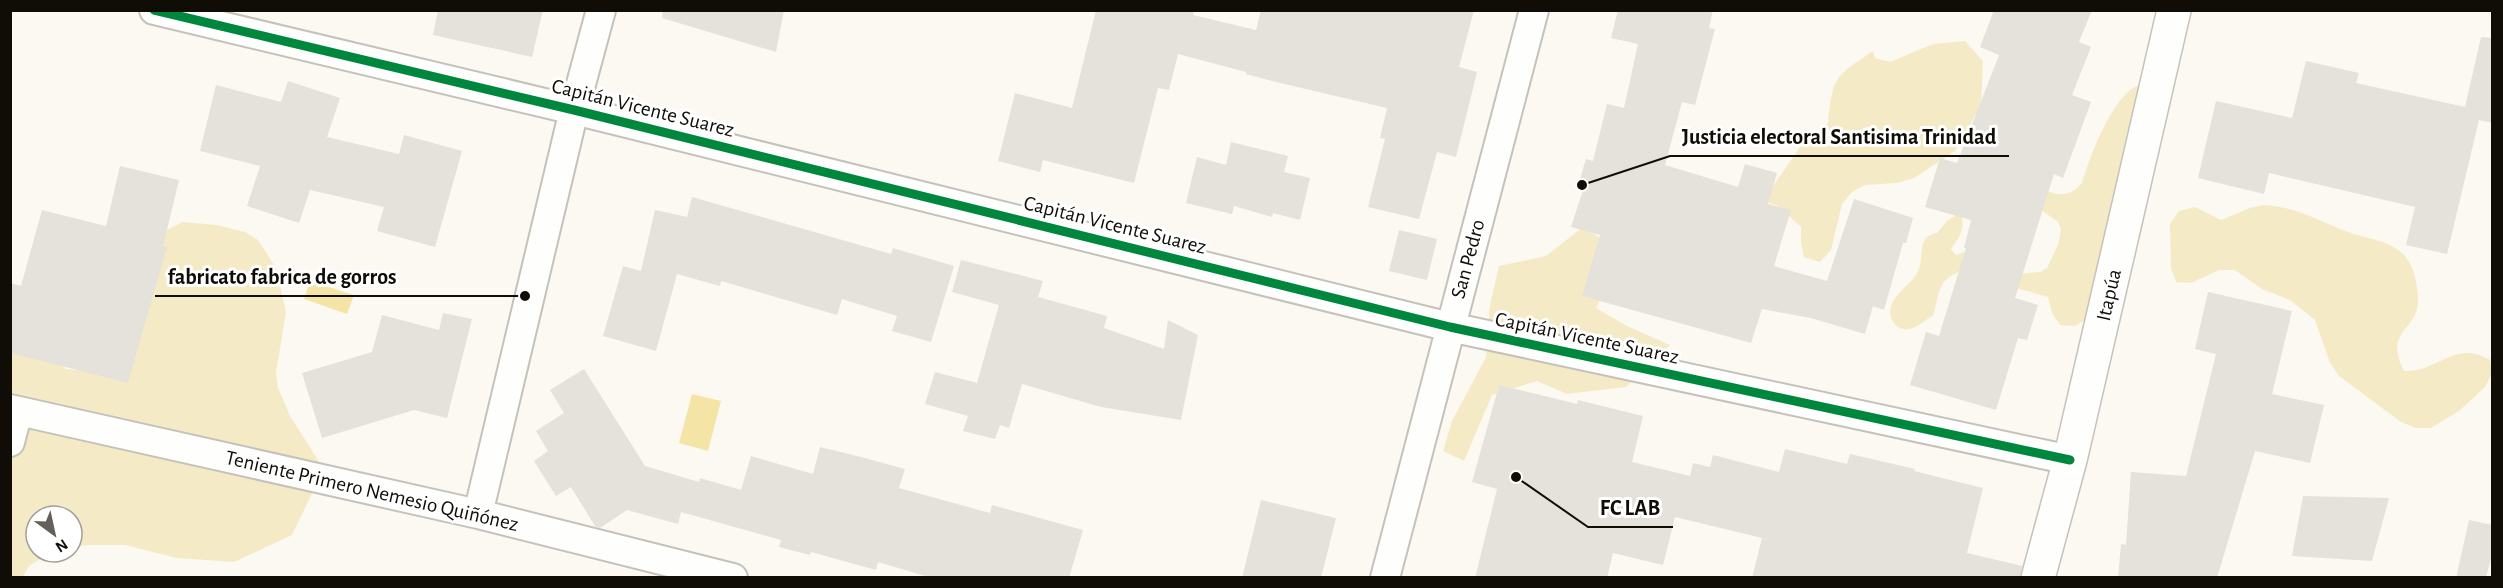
<svg xmlns="http://www.w3.org/2000/svg" width="2503" height="588" font-family="'Alegreya Sans',sans-serif">
<rect width="100%" height="100%" fill="#fbf9f1"/>
<path fill="#f4ebc6" d="M1965,41L1983,61L1981,105L1955,151L1914,178L1897,183L1865,185L1852,192L1842,204L1831,250L1820,262L1804,257L1801,242V227L1778,206L1763,201L1804,141L1828,123C1833,75 1835,77 1873,51L1875,58L1890,62L1933,44Z
M2143,84L2091,316L2075,326L2060,325L2052,313L2048,297L1959,272C1936,280 1939,298 1933,316C1923,320 1913,334 1900,328C1896,326 1893,322 1891,318C1886,296 1911,287 1918,271C1925,256 1916,236 1937,233L1947,221L1961,212C1965,228 1961,236 1951,249L1956,255L1967,251L2018,274L2040,272L2047,268L2058,245L2061,229L2058,222L2044,212L2028,193L2034,185C2052,194 2067,201 2082,183C2090,157 2114,89 2143,84Z
M2263,205C2299,207 2319,222 2351,233C2369,239 2392,241 2405,256C2414,266 2418,286 2418,300C2418,332 2383,329 2404,371C2440,372 2454,339 2490,360L2492,374L2485,387L2459,411L2431,428H2416L2401,422L2339,376L2330,363L2315,320L2290,300L2262,289L2235,270H2219L2191,283L2176,282L2171,268L2170,224L2179,211L2195,207L2221,220L2250,208Z
M183,222L217,225L245,232L258,240L276,268L286,312L276,373L278,388L290,416L318,460L320,477L292,535L234,562L177,558L125,545H89L72,547V516H36V552H52L29,566L23,577H11L10,350L42,351L66,369L113,374L158,234Z
M1583,227L1622,252L1596,308L1627,326L1670,345L1626,387L1567,394L1537,381L1492,395L1464,461L1443,451L1452,421L1486,357L1490,305L1499,266L1546,256Z"/>
<path fill="#f4e5a7" d="M310,281L354,295L347,314L304,299Z
M692,394L721,401L708,451L679,443Z"/>
<path fill="#e4e2da" d="M438,10H543L532,57L433,35Z
M663,10H784L776,52L662,18Z
M1096,10H1194L1193,15L1256,30L1261,10H1474L1459,67L1477,72L1456,157L1437,152L1419,219L1368,207L1385,139L1380,138L1387,108L1276,82L1246,74V72L1178,54L1169,90L1158,88L1134,183L1043,160L1040,172L998,161L1015,93L1072,108Z
M1618,10H1713L1709,28L1715,29L1695,105L1682,102L1665,165L1738,187L1745,164L1777,173L1768,204L1791,210L1774,266L1827,281L1854,199L1913,218L1906,243H1903L1884,310L1873,306L1865,334L1811,318L1762,309L1751,343L1582,296L1600,235L1571,227L1583,190L1577,189L1586,159L1593,161L1607,104L1624,108L1638,44L1611,38Z
M1994,10H2092L2079,42L2091,47L2072,95L2091,102L2063,178L2054,174L2015,298L2038,305L2027,340L2018,338L1996,410L1910,385L1926,332L1939,336L1966,248H1964L1971,220L1925,207L1940,158L1957,163L1999,55L1980,47Z
M2481,37L2493,38V123L2479,120L2447,254L2406,245L2415,207L2269,173L2264,194L2198,178L2216,101L2292,118L2306,61L2359,73L2356,83L2465,107Z
M288,81L340,98L327,137L399,154L404,135L462,151L435,247L377,231L384,207L310,190L299,223L247,206L260,166L200,151L216,85L281,102Z
M1231,142L1288,156L1284,172L1310,178L1300,220L1273,213L1272,217L1234,206L1232,214L1186,203L1197,157L1226,165Z
M120,166L179,180L163,246L167,247L128,383L10,353V283L21,286L42,210L106,226Z
M692,197L891,254L893,248L954,266L931,342L892,331L897,316L842,299L837,315L721,281L720,286L677,274L656,351L603,336L623,266L641,271L655,210L687,217Z
M1399,230L1437,239L1427,280L1389,271Z
M961,260L1043,281L1038,297L1107,316L1104,328L1164,349L1168,320L1198,335L1181,420L1101,407L1022,384L1009,428L1000,425L995,439L963,431L968,416L925,404L935,372L977,383L999,305L952,292Z
M2208,292L2292,311L2272,394L2324,405L2310,463L2255,451L2217,578H2118L2121,544L2126,545L2131,472L2186,476L2216,354L2195,349Z
M443,313L472,319L447,418L414,410L322,438L302,373L372,352L382,315L439,330Z
M584,369L645,466L699,482L700,478L741,490L751,456L813,474L820,447L861,457L905,469L899,488L990,513L992,505L1083,530L1069,578H932L878,562L876,570L811,552L810,555L779,547L781,540L681,512L678,524L627,510L600,528L595,526L571,487L556,496L534,461L548,451L536,431L564,413L550,390Z
M1499,385L1577,404L1578,400L1643,416L1632,462L1690,476L1693,463L1710,467L1713,455L1779,472L1785,449L1847,464L1850,454L1915,469L1914,471L1983,488L1967,553L2022,566L2020,578H1752L1762,538L1675,517L1663,565L1613,553L1607,578H1475L1497,489L1472,482Z
M2303,496L2389,498L2372,561L2292,556Z
M1261,500L1336,518L1321,578H1242Z
M2469,520L2493,525V550L2486,578H2456Z"/>
<g fill="none" stroke-linecap="round" stroke-linejoin="round">
<defs>
<path id="street" d="M154,10L574,110L1450,327L2070,460
M10,409L478,514L733,578
M10,442L18,411
M478,514L574,110L601,10
M1385,578L1534,10"/>
<path id="secondary" d="M2038,578L2070,460L2174,10"/>
</defs>
<use href="#street" stroke="#c4c2ba" stroke-width="32"/>
<use href="#secondary" stroke="#c4c2ba" stroke-width="36"/>
<use href="#street" stroke="#fefefd" stroke-width="28"/>
<use href="#secondary" stroke="#fefefd" stroke-width="33"/>
<defs>
<path id="cycleway" d="M154,10L574,110L1450,327L2070,460"/>
</defs>
<use href="#cycleway" stroke="#fff" stroke-width="13"/>
<use href="#cycleway" stroke="#00873e" stroke-width="9"/>
</g>
<g text-anchor="middle" dominant-baseline="central" stroke-width="6" stroke-linejoin="round" paint-order="stroke">
<g font-size="21" fill="#0f0d06" stroke="#fff">
<text transform="translate(643 108) rotate(14)">Capitán Vicente Suarez</text>
<text transform="translate(1115 225) rotate(14)">Capitán Vicente Suarez</text>
<text transform="translate(1468 259) rotate(-75)">San Pedro</text>
<text transform="translate(2109 295) rotate(-77)">Itapúa</text>
<text transform="translate(1587 338) rotate(12)">Capitán Vicente Suarez</text>
<text transform="translate(372 491) rotate(13)">Teniente Primero Nemesio Quiñónez</text>
</g>
</g>
<path fill="none" stroke="#0f0d06" stroke-width="2" d="M1582 185L1670 156H2009M525 296L408 296H155M1516 477L1588 527H1673"/>
<g fill="#0f0d06" stroke="#fff" stroke-width="2">
<circle cx="1582" cy="185" r="6"/>
<circle cx="525" cy="296" r="6"/>
<circle cx="1516" cy="477" r="6"/>
</g>
<g font-size="22" text-anchor="middle" font-weight="bold" fill="#0f0d06" stroke="#fff" stroke-width="6" stroke-linejoin="round" paint-order="stroke">
<text x="1839" y="144">Justicia electoral Santisima Trinidad</text>
<text x="282" y="284">fabricato fabrica de gorros</text>
<text x="1630" y="515">FC LAB</text>
</g>
<rect width="2503" height="588" fill="none" stroke="#0f0d06" stroke-width="24"/>
<g transform="translate(54 534) rotate(147)"><circle r="28" fill="#ffffff" stroke="#9f9e9b" stroke-width="1.5"/>
<path d="M0-4.5L10 22L0 15L-10 22Z" fill="#626058"/>
<text y="-9" font-size="16" font-weight="bold" text-anchor="middle" fill="#0f0d06">N</text>
</g>
</svg>
